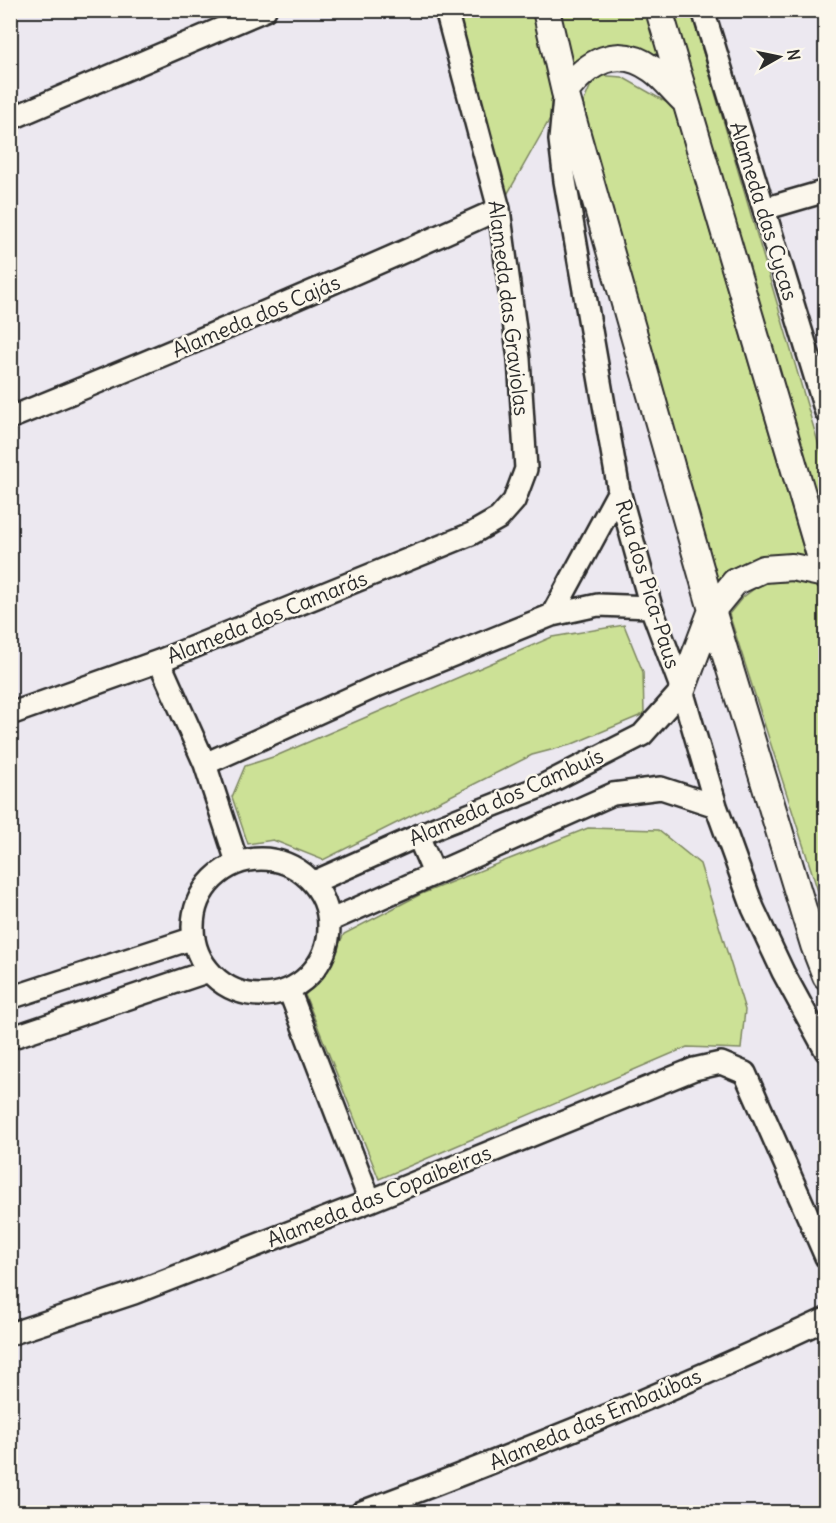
<svg xmlns="http://www.w3.org/2000/svg" width="836" height="1523" font-family="Delius,sans-serif">
<rect width="100%" height="100%" fill="#ece8f0"/>
<filter id="ink" filterUnits="userSpaceOnUse"><feTurbulence type="fractalNoise" baseFrequency=".0167" numOctaves="2"/><feDisplacementMap in="SourceGraphic" scale="12" xChannelSelector="R" yChannelSelector="G"/><feConvolveMatrix kernelMatrix="1 2 1 2 8 2 1 2 1" color-interpolation-filters="sRGB"/></filter>
<g filter="url(#ink)">
<path fill="#cce196" stroke="#7c8660" stroke-width="1.5" d="M446,11H659L687,104L635,59L565,92L499,209Z
M666,11H691L825,466V554Z
M595,75L622,77L673,106L806,558L755,559L726,570L719,584L582,106Z
M797,581L818,585L826,613L825,913L729,614L742,598L762,583Z
M624,625L643,672L644,714L570,745L532,755L323,860L273,840L248,844L232,797L245,766L276,756L552,637Z
M588,828L658,830L700,864L745,1010L741,1049L687,1047L379,1179L305,995L324,974L344,934L421,894Z"/>
<g fill="none" stroke-linecap="round" stroke-linejoin="round">
<defs>
<path id="minor" d="M703,10L826,412
M564,98L560,140L565,181L619,491L651,607L682,690L716,806L753,908L783,972L826,1051
M10,119L265,10
M764,209L826,191
M10,418C175,351 338,282 499,209
M552,615L619,491
M159,661L205,764L237,862
M10,714L159,661L471,534L499,518L514,501L526,469L519,359L499,209L446,10
M205,764L379,685L552,615L598,605L651,607
M418,836L434,873
M193 927a68 68 0 1 1 136 0a68 68 0 1 1-136 0Z
M314,882L438,827L540,787L642,735L682,690
M329,921L613,794L661,788L716,806
M289,990L370,1201
M10,998L194,938
M10,1038L209,971
M10,1334L134,1293L370,1201L694,1069L721,1063L745,1073L826,1257
M362,1512C519,1454 674,1390 826,1319"/>
<path id="tertiary" d="M546,10L565,92L712,610L814,945L826,976
M659,10L826,575
M565,92C588,62 617,44 652,69C664,77 674,91 685,101
M682,690L712,610L735,582L763,569L792,567L825,574"/>
</defs>
<use href="#minor" stroke="#2b2b2b" stroke-width="26"/>
<use href="#tertiary" stroke="#2b2b2b" stroke-width="30"/>
<use href="#minor" stroke="#fbf7ec" stroke-width="21"/>
<use href="#tertiary" stroke="#fbf7ec" stroke-width="26"/>
</g>
</g>
<g text-anchor="middle" dominant-baseline="central" stroke-width="5" stroke-linejoin="round" paint-order="stroke">
<g font-size="21" fill="#2b2b2b" stroke="#fbf7ec">
<text transform="translate(764 211) rotate(73)">Alameda das Cycas</text>
<text transform="translate(509 308) rotate(83)">Alameda das Graviolas</text>
<text transform="translate(256 316) rotate(-23)">Alameda dos Cajás</text>
<text transform="translate(648 584) rotate(73)">Rua dos Pica-Paus</text>
<text transform="translate(267 617) rotate(-22)">Alameda dos Camarás</text>
<text transform="translate(506 797) rotate(-24)">Alameda dos Cambuís</text>
<text transform="translate(379 1196) rotate(-22)">Alameda das Copaibeiras</text>
<text transform="translate(595 1419) rotate(-23)">Alameda das Embaúbas</text>
</g>
</g>
<rect width="836" height="1523" fill="none" stroke="#fbf7ec" stroke-width="36"/>
<rect x="18" y="18" width="800" height="1487" fill="none" stroke="#2b2b2b" stroke-width="2" filter="url(#ink)"/>
<g transform="translate(779 57) rotate(81)" stroke="#fbf7ec" stroke-width="4.5" paint-order="stroke">
<path d="M0-4.5L10 22L0 15L-10 22Z" fill="#2b2b2b"/>
<text y="-9" font-size="16" font-weight="bold" text-anchor="middle" fill="#2b2b2b">N</text>
</g>
</svg>
